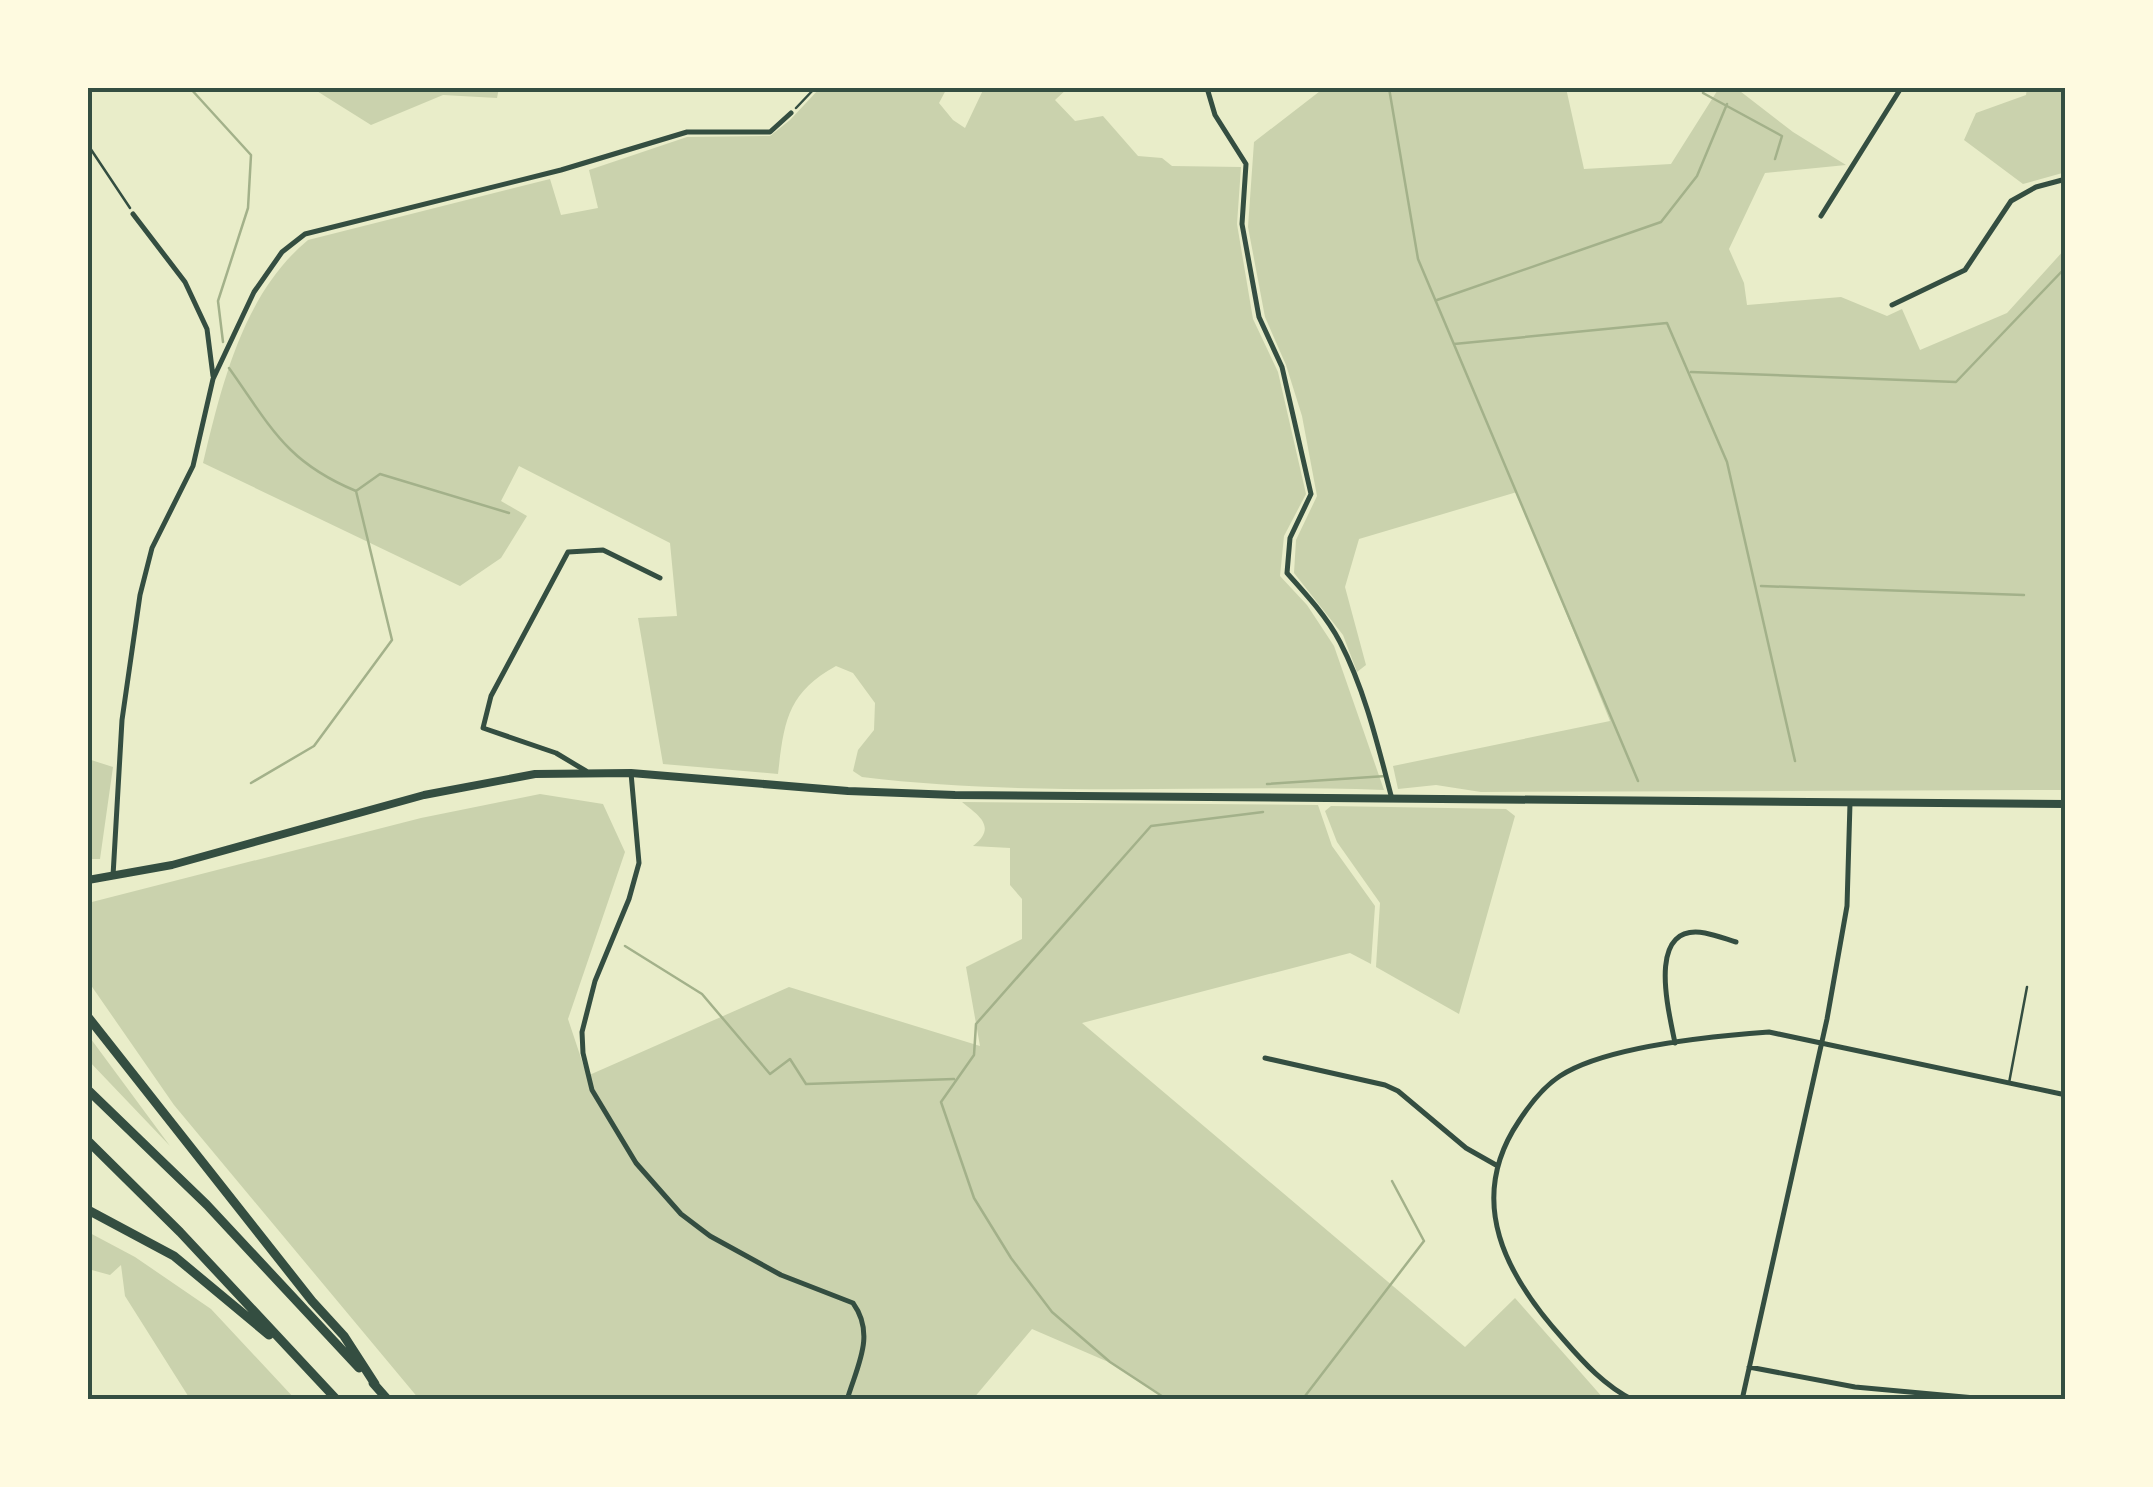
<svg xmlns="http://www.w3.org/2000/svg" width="2153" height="1487" font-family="'Zilla Slab',serif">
<rect width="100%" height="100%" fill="#e9edc9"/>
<path fill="#cad2ad" d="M312,88H499L497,98L443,95L371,125Z
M820,88H947L939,103L953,120L965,128L984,88H1068L1055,100L1075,121L1103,116L1138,156L1162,158L1172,166L1241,167L1237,224L1253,319L1278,372L1306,494L1284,536L1280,576L1307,605L1334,646L1384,790C1210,784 1034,798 862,777L853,771L858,750L874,730L875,703L853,673L836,666C787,693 784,722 778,774L663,764L638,618L677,616L670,543L519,466L501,501L527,516L501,558L460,586L203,463C222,384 243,294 308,240L550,179L561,215L598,208L589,170L687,137L770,136L790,120Z
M1324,88H1566L1584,169L1671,164L1719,88H1736L1793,132L1846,165L1765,173L1729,249L1744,283L1747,305L1841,297L1887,316L1902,309L1920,350L2007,313L2065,249V790L1481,792L1436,785L1398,789L1393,766L1610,721L1517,492L1359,539L1345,587L1366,665L1357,672L1343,635L1294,573L1296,540L1317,496L1302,416L1286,365L1265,317L1248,227L1254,142Z
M2027,88H2065L2066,172L2023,184L1964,140L1976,113L2026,95Z
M88,759L113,767L100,859H88Z
M540,794L603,804L625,852L568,1019L587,1076L789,987L980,1046L966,967L1022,939V899L1010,885V848L973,846C999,826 976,814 962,802L1318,805L1332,846L1375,906L1371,964L1350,953L1082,1023L1465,1347L1515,1298L1604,1399H1169L1113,1364L1032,1329L973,1399H419L174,1105L88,981V903L421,818Z
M1331,806L1506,809L1515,816L1459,1014L1376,967L1380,903L1337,842L1325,811Z
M88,1035L170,1146L88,1060Z
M88,1232L135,1257L211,1309L295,1399H190L125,1296L121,1265L110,1275L88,1269Z"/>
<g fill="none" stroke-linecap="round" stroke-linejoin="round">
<path stroke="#a3b18a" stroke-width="2.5" d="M190,88L251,155L248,208L218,301L223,342
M1389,88L1418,259L1638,781
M1704,88L1703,93L1782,136L1775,159
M1437,300L1661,222L1697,176L1727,104
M1454,344L1667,323L1727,462L1795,761
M229,368C271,427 286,462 356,491L380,474L509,513
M1691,372L1956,382L2066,267
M1761,586L2024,595
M251,783L314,746L392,640L356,491
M1267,784L1386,776
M625,946L702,994L770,1074L790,1059L806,1084L954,1079
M1168,1400L1110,1362L1052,1312L1011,1258L974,1198L941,1102L974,1055L976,1024L1151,826L1263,812
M1302,1400L1424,1241L1392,1181"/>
<path stroke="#344e41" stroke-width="2.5" d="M796,108L815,88
M88,145L130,208"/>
<path stroke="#344e41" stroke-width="2.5" d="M2009,1083L2027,987"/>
<path stroke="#344e41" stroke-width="5" d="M1207,88L1215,115L1246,164L1242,224L1259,317L1282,367L1311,494L1290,538L1287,573C1306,594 1327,617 1340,642C1365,690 1378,746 1392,799
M133,214L185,282L207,329L213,376
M1821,216L1901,88
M1892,305L1965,270L2011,201L2036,187L2066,179
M586,771L556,753L483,728L491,696L568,552L603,550L660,578
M631,773L639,863L629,899L595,981L582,1032L583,1053L592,1090L636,1163L681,1214L710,1236L781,1275L853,1303C876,1335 857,1366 847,1400
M113,876L122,720L140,595L152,548L193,466L213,379L254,292L282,252L305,234L561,170L687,132H770L791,113
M1675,1043C1669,1012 1645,922 1705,933C1715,935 1726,939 1736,942
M1265,1058L1385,1085L1398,1091L1466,1148L1496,1165
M1749,1367L1855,1387L1997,1400
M1633,1400C1605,1386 1584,1363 1564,1340C1506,1276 1465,1201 1519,1121C1530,1104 1543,1087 1560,1076C1606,1046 1714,1036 1769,1032L2066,1095
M1742,1400L1827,1019L1847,906L1850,803"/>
<path stroke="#344e41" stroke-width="8" d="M88,880L172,865L424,795L535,774L631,773L848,791L955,795L2066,804"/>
<path stroke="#344e41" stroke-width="9" d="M88,1017L312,1301L344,1336L375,1384
M88,1090L207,1205L359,1368
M88,1141L180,1232L337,1400
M88,1210L174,1256L269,1335
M373,1383L388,1400"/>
</g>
<rect width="2153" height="1487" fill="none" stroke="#fefae0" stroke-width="180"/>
<rect x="90" y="90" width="1973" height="1307" fill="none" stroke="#344e41" stroke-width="4"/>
</svg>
